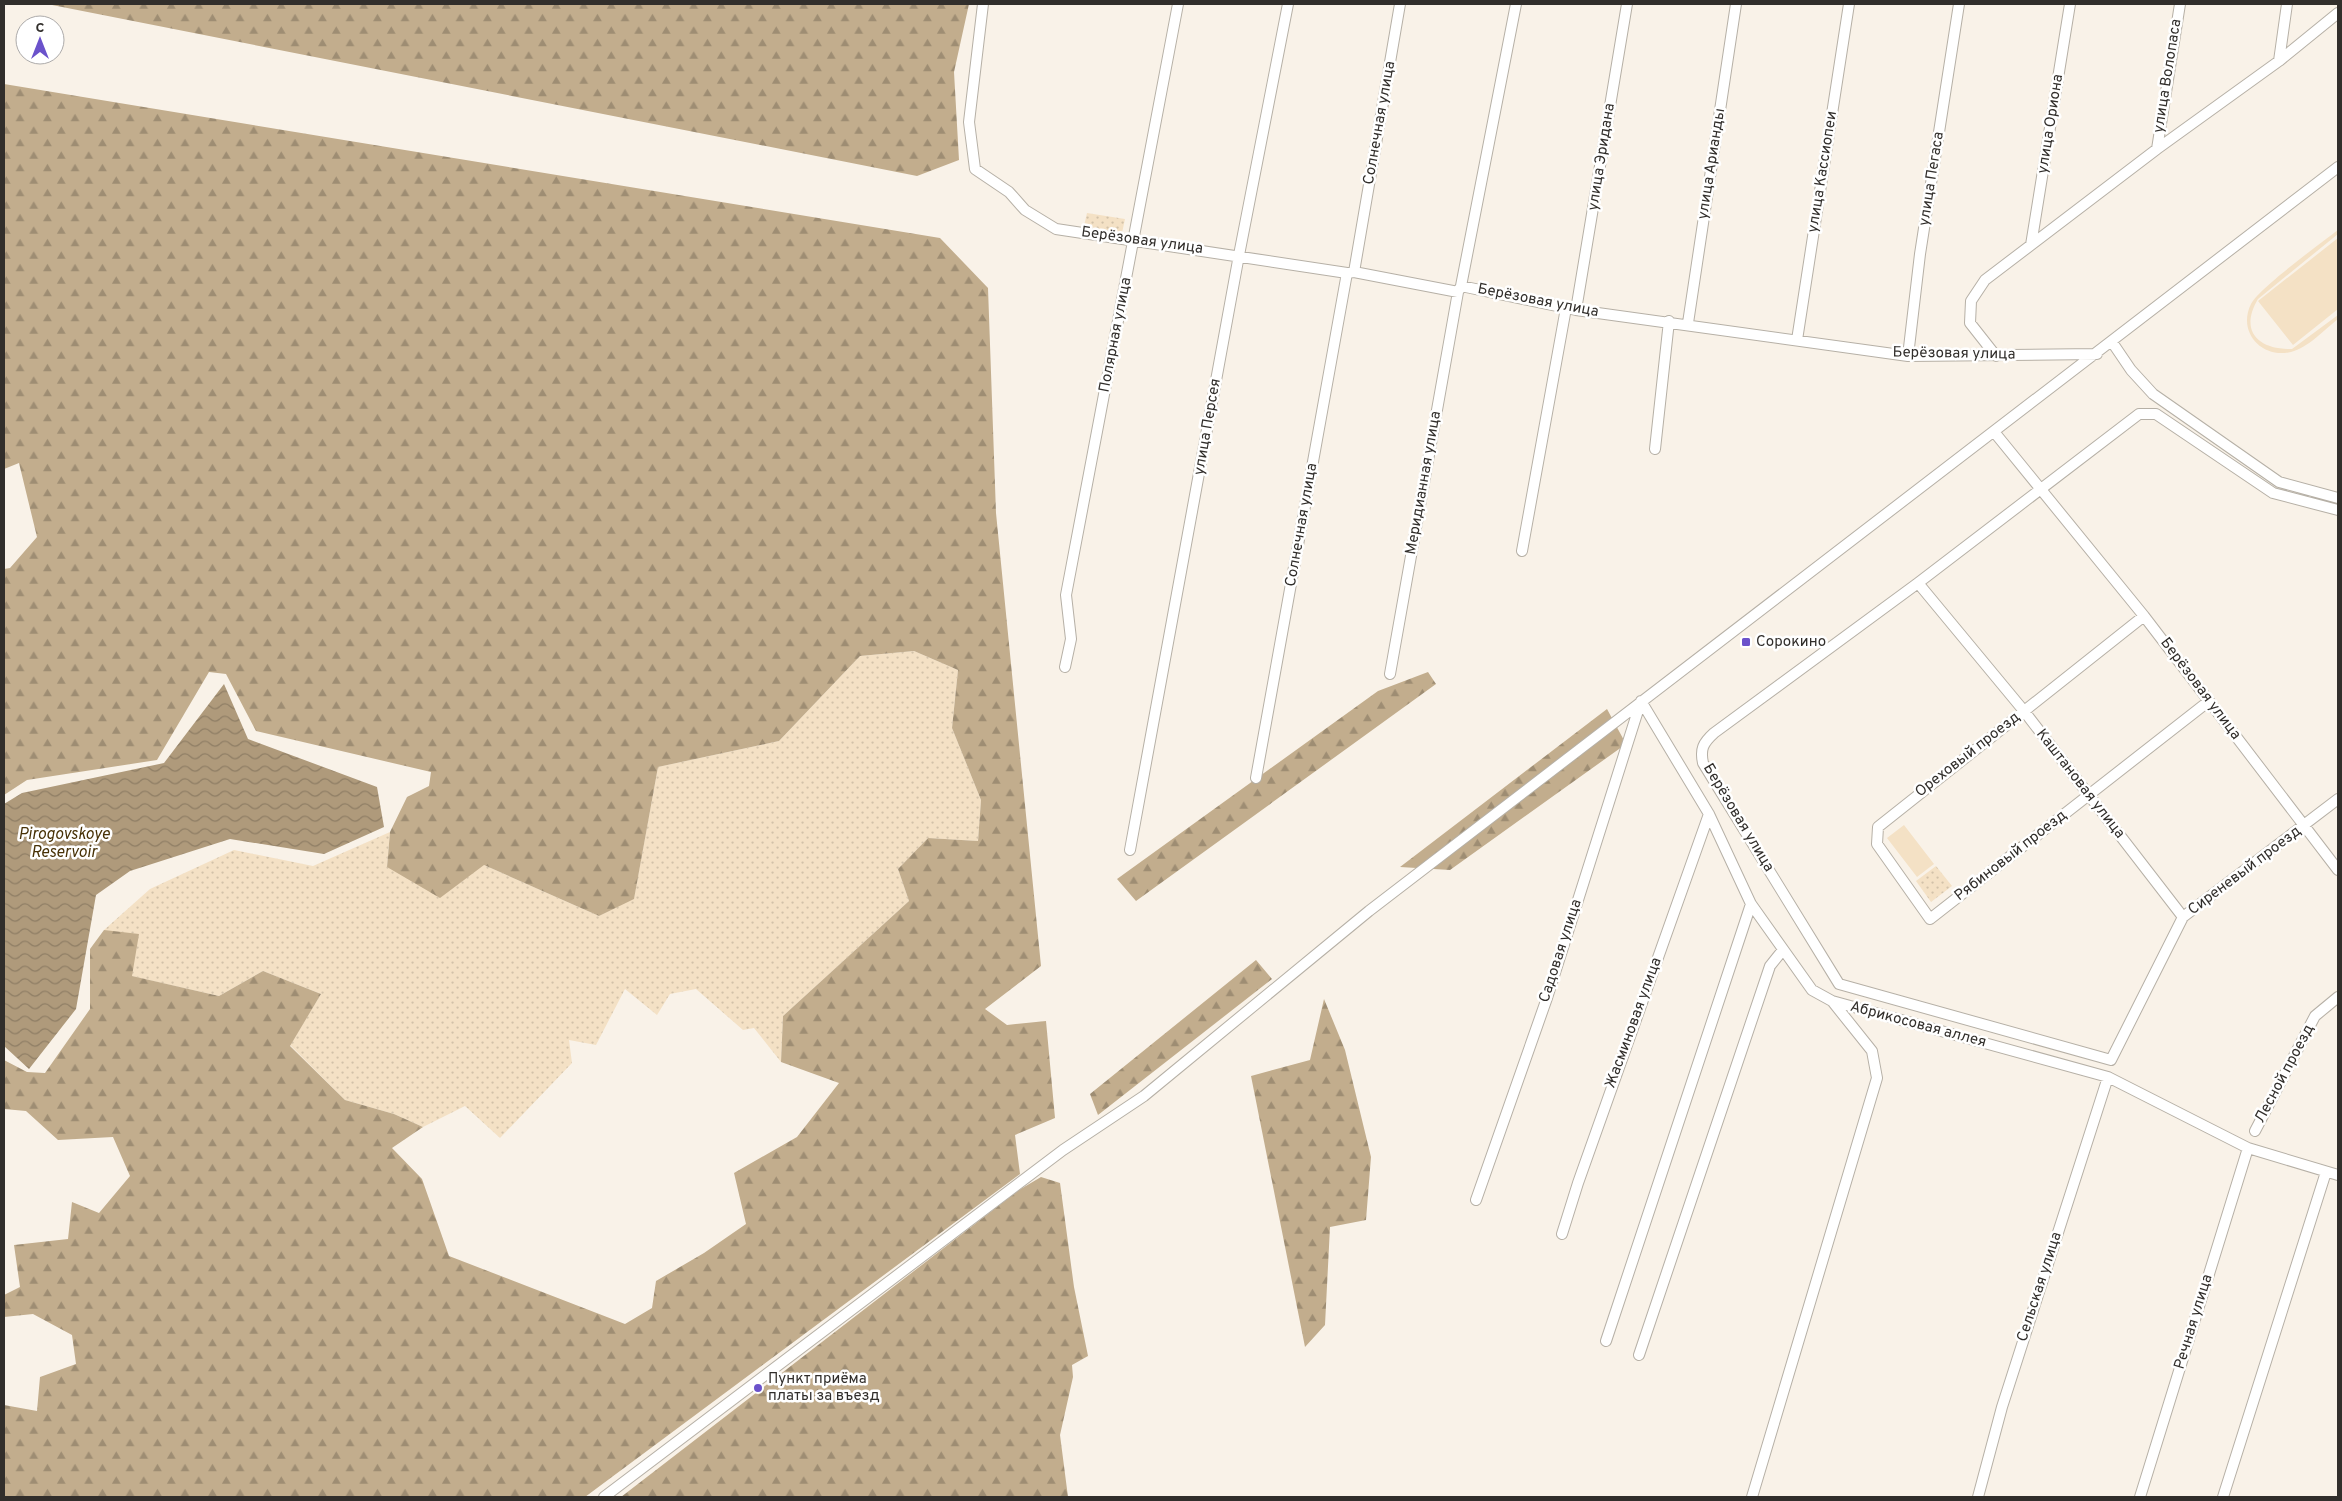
<svg xmlns="http://www.w3.org/2000/svg" width="2342" height="1501" font-family="Overpass,sans-serif">
<defs>
<pattern id="grass-dots" width="8" height="8" patternUnits="userSpaceOnUse" patternTransform="scale(1.25)"><rect width="8" height="8" fill="#f4e1c5"/><path d="M2 2h.1M6 6h.1" fill="none" stroke="#d2c1a9" stroke-width="1.8" stroke-linecap="round"/></pattern>
<pattern id="forest-firs" width="22" height="20" patternUnits="userSpaceOnUse" patternTransform="scale(1.25)"><rect width="22" height="20" fill="#c2ad8d"/><path d="M5 1l3.5 6h-7zM16 11l3.5 6h-7z" fill="#9e8d73"/></pattern>
<pattern id="water-waves" width="16" height="10" patternUnits="userSpaceOnUse" patternTransform="scale(1.25)"><rect width="16" height="10" fill="#af9a7b"/><path d="M0 5q4-4 8 0t8 0" fill="none" stroke="#8f7e65"/></pattern>
</defs>
<rect width="100%" height="100%" fill="#f9f2e8"/>
<path fill="url(#grass-dots)" d="M1087,213L1125,219L1122,233L1084,226Z
M914,651L958,670L952,728L981,800L978,841L928,838L898,869L909,901L783,1016L781,1062L754,1028L743,1030L696,989L670,994L657,1015L625,989L596,1045L569,1040L572,1063L500,1138L465,1106L423,1127L394,1114L345,1100L290,1045L321,994L263,971L219,996L131,976L104,930L150,889L234,850L313,866L390,832L387,867L484,865L599,916L634,898L658,767L779,741L860,656Z
M1936,866L1952,886L1931,902L1916,881Z"/>
<path fill="url(#forest-firs)" d="M47,4H969L954,72L959,160L917,176Z
M4,84L940,238L988,288L996,513L1041,966L985,1009L1007,1025L1046,1021L1055,1118L1015,1135L1020,1174L585,1497H4V1405L37,1411L40,1377L76,1364L72,1335L33,1314L4,1317V1295L20,1287L14,1245L68,1239L72,1202L99,1213L130,1176L113,1137L58,1140L26,1111L4,1109V1060L27,1072L45,1073L90,1009V949L104,930L139,934L132,976L219,996L263,971L321,994L290,1046L345,1100L394,1114L423,1127L392,1148L422,1179L449,1256L625,1324L652,1308L656,1281L704,1253L746,1224L734,1173L797,1137L839,1083L781,1062L783,1016L909,901L898,869L928,838L978,841L981,800L952,728L958,670L914,651L860,656L779,741L658,767L634,899L599,916L484,865L440,898L387,867L390,832L407,797L429,786L431,772L256,731L226,674L209,672L157,760L27,780L4,795V569L10,568L37,537L19,463L4,469Z
M1428,672L1436,684L1136,901L1117,879L1378,691Z
M1607,709L1626,744L1450,870L1400,867Z
M1256,960L1272,979L1098,1115L1090,1094Z
M1324,999L1345,1050L1371,1157L1366,1220L1330,1227L1325,1325L1305,1347L1251,1076L1310,1060Z
M1041,1177L1060,1183L1074,1287L1088,1356L1072,1365L1073,1377L1060,1435L1068,1497H621L1019,1190Z"/>
<path fill="#f4e1c5" d="M2338,230V234L2258,299C2239,331 2258,350 2292,349L2338,315V319C2325,329 2308,348 2291,352C2262,359 2237,332 2251,304C2259,288 2321,243 2338,230Z
M2338,238V309L2293,345L2258,301Z
M1904,825L1934,864L1917,877L1887,838Z"/>
<path fill="url(#water-waves)" d="M224,684L248,739L377,787L384,827L324,854L230,839L130,871L96,895L76,1009L29,1069L4,1046V804L22,793L164,763Z"/>
<g fill="none" stroke-linecap="round" stroke-linejoin="round">
<defs>
<path id="street" d="M983,4L969,122L975,169L1009,192L1025,210L1056,229L1347,273L1354,272L1458,292L1461,286L1576,310L1908,356L2097,354
M2279,61L2287,4
M2157,149L2180,4
M2031,245L2070,4
M1354,272L1400,4
M1461,286L1516,4
M1576,310L1627,4
M1688,323L1736,4
M1797,340L1849,4
M2112,342L2131,370L2153,394L2279,482L2338,498
M1908,356L1920,254L1959,4
M1996,356L1970,323L1971,301L1985,280L2157,149L2279,61L2338,13
M1995,433L2144,616L2338,870
M1655,449L1669,321
M2338,510L2273,493L2156,414H2139L1918,583L1714,733C1703,743 1700,749 1703,763L1839,984L2111,1060L2183,917L2338,799
M1522,551L1566,308
M1918,583L2024,711L2183,917
M2144,616L1878,827L1877,844L1930,919L2209,701
M1065,667L1071,639L1066,595L1178,4
M1390,674L1458,292
M1641,701L1709,814L1751,904L1812,990L1832,1001L2108,1077L2248,1148L2338,1175
M1256,778L1347,273
M1130,850L1239,255L1288,4
M2255,1131L2315,1016L2338,997
M1476,1200L1547,998L1641,701
M1562,1234L1578,1183L1709,814
M1606,1341L1751,904
M1639,1355L1770,966L1782,951
M604,1497L1063,1150L1144,1096L1369,911L2338,167
M1752,1497L1877,1078L1872,1051L1832,1001
M1978,1497L2002,1407L2108,1077
M2140,1497L2248,1148
M2223,1497L2326,1172"/>
</defs>
<use href="#street" stroke="#b6b0a6" stroke-width="12"/>
<use href="#street" stroke="#fff" stroke-width="10"/>
</g>
<g fill="#6b52cb" stroke="#fff" stroke-width="2">
<rect x="1741" y="637" width="10" height="10" rx="2.5"/>
<circle cx="758" cy="1388" r="5"/>
</g>
<g text-anchor="middle" dominant-baseline="central" stroke-width="5" stroke-linejoin="round" paint-order="stroke">
<g font-size="15" fill="#312e2b" stroke="#fff">
<text transform="translate(2168 76) rotate(-81)">улица Волопаса</text>
<text transform="translate(1380 123) rotate(-80)">Солнечная улица</text>
<text transform="translate(2051 124) rotate(-81)">улица Ориона</text>
<text transform="translate(1602 157) rotate(-81)">улица Эридана</text>
<text transform="translate(1712 164) rotate(-81)">улица Арианды</text>
<text transform="translate(1823 172) rotate(-81)">улица Кассиопеи</text>
<text transform="translate(1932 179) rotate(-81)">улица Пегаса</text>
<text transform="translate(1142 241) rotate(8)">Берёзовая улица</text>
<text transform="translate(1538 301) rotate(11)">Берёзовая улица</text>
<text transform="translate(1116 335) rotate(-79)">Полярная улица</text>
<text transform="translate(1954 354) rotate(1)">Берёзовая улица</text>
<text transform="translate(1208 427) rotate(-80)">улица Персея</text>
<text transform="translate(1424 483) rotate(-80)">Меридианная улица</text>
<text transform="translate(1302 525) rotate(-80)">Солнечная улица</text>
<text transform="translate(2200 689) rotate(53)">Берёзовая улица</text>
<text transform="translate(1968 755) rotate(-38)">Ореховый проезд</text>
<text transform="translate(2080 784) rotate(52)">Каштановая улица</text>
<text transform="translate(1738 818) rotate(59)">Берёзовая улица</text>
<text transform="translate(2011 856) rotate(-38)">Рябиновый проезд</text>
<text transform="translate(2245 871) rotate(-37)">Сиреневый проезд</text>
<text transform="translate(1561 951) rotate(-72)">Садовая улица</text>
<text transform="translate(1634 1023) rotate(-70)">Жасминовая улица</text>
<text transform="translate(1918 1025) rotate(15)">Абрикосовая аллея</text>
<text transform="translate(2285 1074) rotate(-62)">Лесной проезд</text>
<text transform="translate(2040 1287) rotate(-72)">Сельская улица</text>
<text transform="translate(2194 1322) rotate(-73)">Речная улица</text>
</g>
<g font-size="15" fill="#312e2b" stroke="#fff" text-anchor="start">
<text x="1756" y="642">Сорокино</text>
<text x="768" y="1379">Пункт приёма<tspan x="768" dy="17">платы за въезд</tspan></text>
</g>
<g font-size="16" font-style="italic" fill="#473106" stroke="#fff">
<text x="64" y="835">Pirogovskoye<tspan x="64" dy="18">Reservoir</tspan></text>
</g>
</g>
<rect width="2342" height="1501" fill="none" stroke="#312e2b" stroke-width="10"/>
<g transform="translate(40 40)"><circle r="24" fill="#ffffff" stroke="#adabaa"/>
<path d="M0-4L9 19L0 12L-9 19Z" fill="#6b52cb"/>
<text y="-8" font-size="14" font-weight="bold" text-anchor="middle" fill="#312e2b">С</text>
</g>
</svg>
